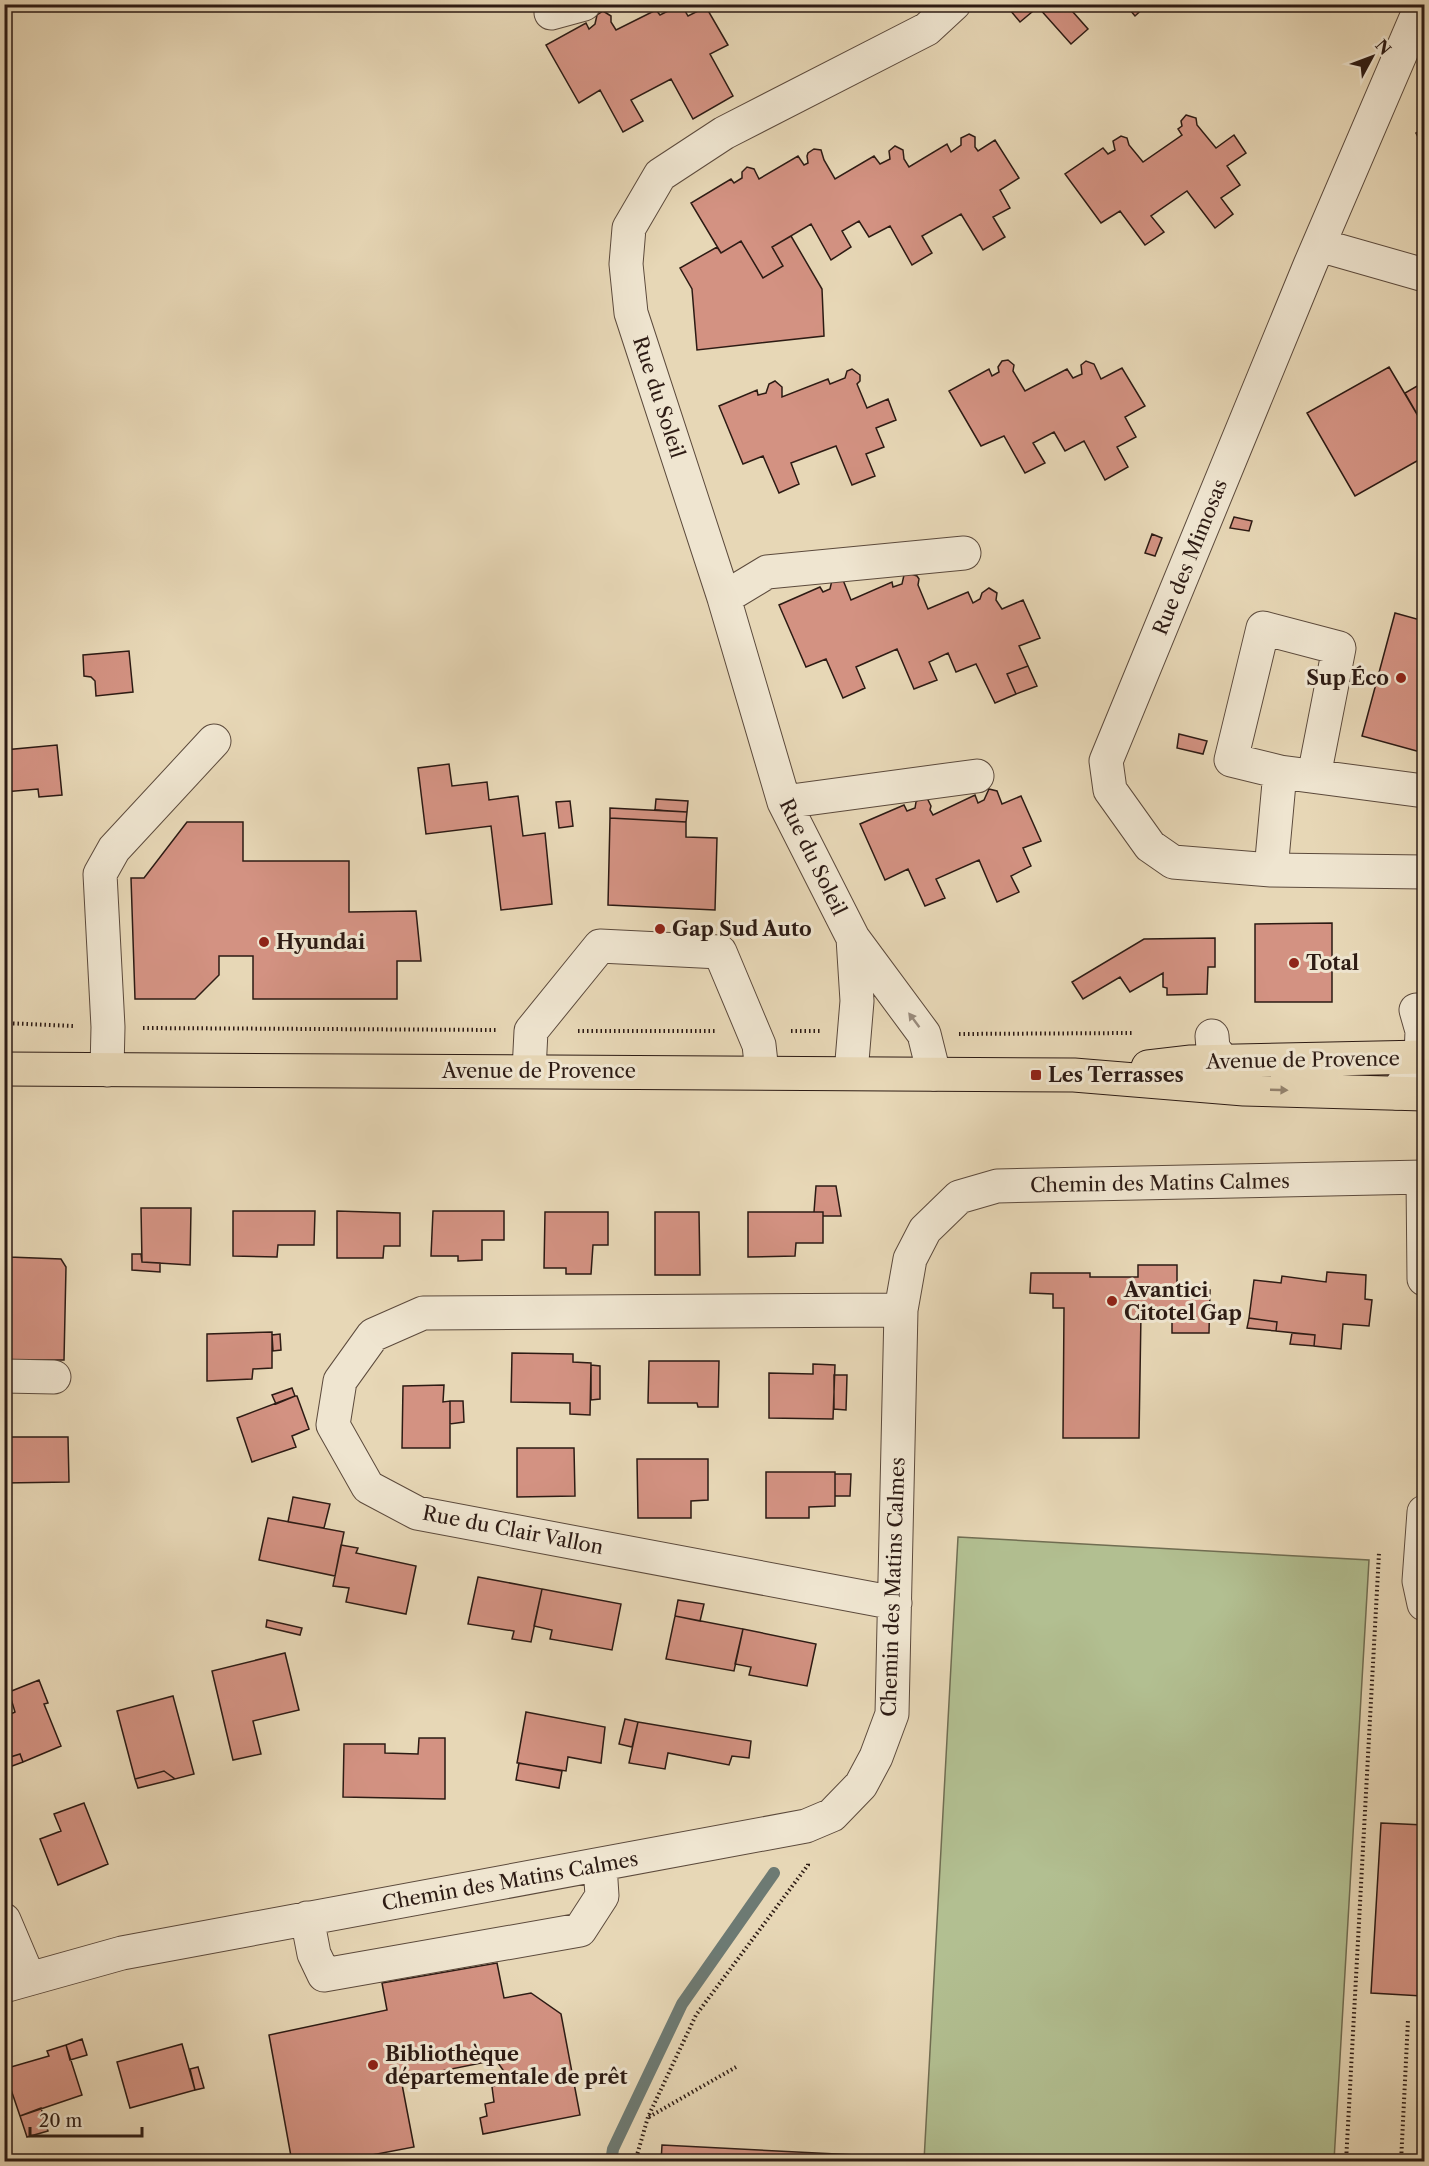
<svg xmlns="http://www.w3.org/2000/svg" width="1429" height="2166" font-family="'Libre Caslon Text',serif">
<rect width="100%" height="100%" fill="#e7d7b6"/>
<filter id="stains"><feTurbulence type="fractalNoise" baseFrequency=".00333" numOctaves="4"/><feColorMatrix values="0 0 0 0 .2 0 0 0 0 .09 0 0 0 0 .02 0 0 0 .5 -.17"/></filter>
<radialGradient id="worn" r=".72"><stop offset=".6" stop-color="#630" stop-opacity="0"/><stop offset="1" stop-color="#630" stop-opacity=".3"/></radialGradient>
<path fill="#b2bf91" stroke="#706d52" stroke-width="1.5" d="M958,1537L1369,1560L1334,2161H924Z"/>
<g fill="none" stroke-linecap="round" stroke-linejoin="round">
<path stroke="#6d7a73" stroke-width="12" d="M611,2162L613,2149L682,2004L774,1873"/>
</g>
<path fill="#d39282" stroke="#2d1b14" stroke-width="1.5" d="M685,4L684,9L688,16L706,7L728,45L710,54L733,96L693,119L671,79L631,100L643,121L623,132L600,90L579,103L546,45L586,23L589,29L595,24L597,15L603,11L611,16V22L616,30L656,10L660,15L670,10L669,4Z
M1005,4H1082L1073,12L1088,29L1071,44L1038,7L1020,22Z
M1125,4H1148L1135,16Z
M1186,115L1196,118L1197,125L1216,148L1234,135L1246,153L1227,166L1240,185L1221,198L1233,214L1215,228L1187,191L1151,216L1164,232L1145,245L1120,211L1101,223L1065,174L1103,148L1108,154L1115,150L1113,141L1121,136L1127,138L1129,145L1143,162L1182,135L1178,129L1182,126L1181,121Z
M1424,128V149L1416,133Z
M969,134L975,137V147L978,151L995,140L1019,178L1000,190L1010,208L993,217L1005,237L983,250L961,214L922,236L932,253L912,265L890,226L869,237L859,221L842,231L851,247L831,260L811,224L772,247L783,266L763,278L741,241L721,253L691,203L731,179L734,183L742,178V172L747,167L754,169L759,179L798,156L804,165L808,163L807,156L808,153L814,149L821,150L824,160L835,179L874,156L880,164L890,159L889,151L895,146L903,150L904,159L909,167L947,144L951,152L961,145V138Z
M791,236L822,289L824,336L697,350L692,289L680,268L717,247L721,253L741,241L763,278L783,266L772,247Z
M1008,360L1014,365L1013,371L1025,391L1067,369L1073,378L1082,374L1081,365L1086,361L1094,364L1101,379L1122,368L1145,406L1125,417L1136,437L1117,447L1128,467L1105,480L1084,441L1065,451L1054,432L1033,443L1045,463L1025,473L1004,436L981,446L949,391L989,369L992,376L999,372L998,367L1002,361Z
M1389,367L1424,426V457L1355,496L1307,413Z
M852,369L860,375V381L857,384L867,408L888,399L896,420L876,428L884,447L866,454L875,476L852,485L836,446L791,463L799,484L779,493L763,456L743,464L719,406L757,390L758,395L766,393L769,384L775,381L782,387V397L828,379L830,384L845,378L847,371Z
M1424,382V426L1405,393Z
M1234,517L1252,521L1249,531L1230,528Z
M1152,534L1162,538L1155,556L1145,553Z
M908,573L917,576L919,579L918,585L928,609L968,592L973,603L980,599L982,593L989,588L997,593L996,600L1002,609L1023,600L1040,638L1019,646L1028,666L1007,674L1016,694L995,703L976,664L956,672L948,653L929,662L937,680L914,689L897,649L856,667L865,688L843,698L826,659L806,667L779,605L820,587L823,592L830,589L832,580H843L851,600L892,582L893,587L902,584L904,575Z
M1395,613L1424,621V753L1362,736Z
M129,651L133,692L96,696L95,681L91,677L84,676L83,655Z
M1028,666L1037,686L1016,694L1007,674Z
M1179,734L1207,741L1203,754L1177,748Z
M57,745L62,795L39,797L38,789L4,792V750Z
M449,764L452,786L487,782L489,800L518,796L523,836L545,833L552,904L501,910L491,826L426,834L418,768Z
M989,789L997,791L1002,804L1021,796L1041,841L1023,848L1031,866L1011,876L1019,892L997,902L979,860L936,879L945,898L925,906L908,869L885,880L860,824L904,805L907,811L915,808L916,802L919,799L926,798L928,800L931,806L930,810L933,815L975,795L978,803L984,800Z
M656,799L688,801L687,812L655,810Z
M570,801L573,826L559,828L556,802Z
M610,808L687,812L686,822L610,818Z
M610,818L686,822V837L717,838L715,910L608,905Z
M187,822H243V861H349V912L416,911L421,961H397V999H253V956H219V975L195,999H135L131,878H144Z
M1332,923V1002H1255V924Z
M1215,938V967H1208L1207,994L1167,995V988L1163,987V973L1130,992L1120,977L1083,999L1072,982L1144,939Z
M816,1186H836L841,1216H823V1212H814Z
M141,1208H191L190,1265L142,1262Z
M233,1211H315L314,1245H278L277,1257L233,1256Z
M337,1211L400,1213V1246H384L383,1258H337Z
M433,1211H504V1240H482V1260L458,1261V1256H431Z
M4,1212H9V1257L61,1259L66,1267L64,1360H4Z
M545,1212H608V1245H593L591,1274H566V1268H544Z
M655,1212H699L700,1275H655Z
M748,1212H823V1243H796L795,1256L748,1257Z
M132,1254H141L142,1262L160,1263V1272L132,1270Z
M1138,1265H1177V1289L1210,1290L1209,1333H1172V1314L1141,1313L1139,1438H1063L1064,1308H1053V1294L1030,1293L1031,1273H1090V1277H1138Z
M1327,1272L1366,1275L1365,1299L1372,1300L1369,1326L1343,1324L1341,1349L1314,1346L1315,1335L1276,1331L1277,1322L1249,1318L1254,1280L1281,1283L1282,1276L1326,1282Z
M1249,1318L1277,1322L1276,1331L1247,1328Z
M272,1332V1368L253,1369L252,1379L207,1381V1334Z
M1292,1333L1315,1335L1314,1346L1290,1344Z
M280,1334L281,1350L273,1351L272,1335Z
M512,1353L573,1354V1362L591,1363L590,1415L570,1414V1403L511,1402Z
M649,1361H719L718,1407H698L697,1403H648Z
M813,1364L835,1365L833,1419L769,1418V1373L813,1374Z
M591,1365L600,1366V1399L591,1400Z
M834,1375H847L846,1410L834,1409Z
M444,1385L443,1402L450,1401V1448H402L403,1386Z
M292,1388L295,1396L276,1404L272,1395Z
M295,1396H297L309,1429L292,1436L296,1447L252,1462L237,1418Z
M450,1401H463L464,1422L450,1424Z
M4,1437H68L69,1482L4,1483Z
M517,1448H574L575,1496L517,1497Z
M637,1459H708V1500L691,1501V1518H638Z
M766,1472H835V1506L809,1507V1518H766Z
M835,1474H851L850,1496H835Z
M293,1497L330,1504L324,1528L288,1522Z
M268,1518L344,1532L335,1576L259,1560Z
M341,1545L358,1548L356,1553L416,1566L406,1614L346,1602L349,1588L333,1586Z
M478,1577L542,1589L531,1642L512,1639L514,1631L468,1624Z
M542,1589L621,1604L612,1650L550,1639L552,1630L534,1626Z
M678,1600L704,1604L700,1621L675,1616Z
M675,1616L743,1629L734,1671L666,1659Z
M267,1620L302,1628L300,1635L266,1627Z
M743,1629L816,1644L807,1686L749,1675L751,1667L735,1664Z
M285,1653L299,1710L253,1721L261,1754L233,1760L212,1671Z
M39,1680L48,1703L44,1704L61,1746L23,1762L20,1754L4,1759V1717L15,1712L9,1692Z
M173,1696L194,1774L175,1779L164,1771L135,1779L117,1711Z
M526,1712L605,1727L601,1763L568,1757L566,1771L517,1763Z
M625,1719L638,1722L632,1747L619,1744Z
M638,1722L751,1741L749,1758L732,1756L729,1765L668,1753L665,1769L629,1763Z
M419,1738H445V1799L343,1797L344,1744H385V1753L418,1754Z
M20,1754L23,1762L4,1769V1759Z
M519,1763L562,1771L559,1788L516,1780Z
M164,1771L175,1779L138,1788L135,1779Z
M84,1803L108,1864L58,1885L40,1839L61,1831L54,1814Z
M1381,1823L1424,1825V1957L1422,1996L1371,1993Z
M497,1963L504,1998L531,1993L561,2014L580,2115L483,2134L480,2118L487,2116L485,2104L494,2102L492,2087L502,2081L503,2070L496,2060L401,2079L414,2147L335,2162H292L269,2035L387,2010L382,1983Z
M82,2039L87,2055L70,2060L66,2045Z
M182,2044L195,2090L130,2108L117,2062Z
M66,2045L82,2095L20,2116L4,2069L49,2056L47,2051Z
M198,2067L204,2088L195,2090L190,2069Z
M41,2108L48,2131L27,2137L20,2116Z
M662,2145L876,2156V2162H661Z"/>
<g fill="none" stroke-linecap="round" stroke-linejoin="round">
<defs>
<path id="minor" d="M1422,4L1310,265L1106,761L1110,790L1150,846L1173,862L1271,870L1424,872
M551,13L584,4
M1319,245L1424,275
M724,598L767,572L964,553
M1280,772L1231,760L1263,628L1339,648L1314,776
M784,802L977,776
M1271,870L1280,772L1424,791
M1212,1036L1213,1048L1239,1082
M107,1070L108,1027L100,874L114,849L214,741
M529,1071L531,1031L600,946L720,952L759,1045L762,1072
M851,1073L857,1001L853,938
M934,1074L924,1034L853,938L784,802L724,598L631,313L626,264L629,228L660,175L724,133L927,29L954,4
M1397,1093L1421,1057L1422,1031L1416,1010
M1423,1177L1424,1279
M4,1376L54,1377
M1424,1512L1419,1581L1424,1604
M895,1603L417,1513L368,1487L333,1425L340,1381L373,1335L423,1313L901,1310
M307,1918L314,1954L324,1975L580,1930L602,1896L600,1865
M4,1920L29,1979
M4,1986L122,1953L806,1826L832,1815L861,1785L876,1757L892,1714L901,1310L910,1259L925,1230L959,1197L997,1186L1424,1177"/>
<path id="major" d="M1148,1067L1191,1062L1424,1057
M4,1069L1074,1075L1244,1089L1424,1094"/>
</defs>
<use href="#minor" stroke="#5c4a3c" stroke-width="35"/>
<use href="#major" stroke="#2d1b14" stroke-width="35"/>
<path stroke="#2d1b14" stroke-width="4" stroke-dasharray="1.5 3" stroke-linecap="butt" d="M4,1023L73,1026
M143,1028L496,1030
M578,1031H715
M791,1031H820
M959,1034L1132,1033
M649,2117L736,2067
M635,2162L648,2117L696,2015L808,1865V1861
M1346,2162L1379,1553
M1401,2162L1408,2020"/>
<use href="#minor" stroke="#efe5d0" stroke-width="33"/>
<use href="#major" stroke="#e7d7b6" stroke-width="33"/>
</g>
<defs><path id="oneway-solid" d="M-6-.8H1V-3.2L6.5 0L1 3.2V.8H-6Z" transform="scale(1.5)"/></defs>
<use fill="#988a7b" href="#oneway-solid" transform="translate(914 1020) rotate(-127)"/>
<use fill="#93826d" href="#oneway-solid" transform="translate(1279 1090) rotate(2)"/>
<g fill="#8f2418" stroke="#efe5d0" stroke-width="2">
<circle cx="1401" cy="678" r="6"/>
<circle cx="660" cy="929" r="6"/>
<circle cx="264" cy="942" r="6"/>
<circle cx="1294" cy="963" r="6"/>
<rect x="1030" y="1069" width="12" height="12" rx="3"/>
<circle cx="1112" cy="1301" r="6"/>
<circle cx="373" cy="2065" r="6"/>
</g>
<g text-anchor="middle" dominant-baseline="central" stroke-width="6" stroke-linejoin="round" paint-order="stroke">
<g font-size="20" fill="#2d1b14" stroke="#efe5d0">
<text transform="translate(659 397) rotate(72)">Rue du Soleil</text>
<text transform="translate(1190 557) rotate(-68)">Rue des Mimosas</text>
<text transform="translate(813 857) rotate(64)">Rue du Soleil</text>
<text transform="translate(1303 1060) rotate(-1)">Avenue de Provence</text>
<text x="539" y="1071">Avenue de Provence</text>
<text transform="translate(1160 1183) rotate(-1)">Chemin des Matins Calmes</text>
<text transform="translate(513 1530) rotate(11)">Rue du Clair Vallon</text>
<text transform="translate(893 1587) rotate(-88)">Chemin des Matins Calmes</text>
<text transform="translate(510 1881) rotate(-10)">Chemin des Matins Calmes</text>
</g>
<g font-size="20" font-weight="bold" fill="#2d1b14" stroke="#efe5d0" text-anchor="start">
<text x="1389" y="678" text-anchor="end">Sup Éco</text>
<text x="672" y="929">Gap Sud Auto</text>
<text x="276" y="942">Hyundai</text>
<text x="1306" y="963">Total</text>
<text x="1048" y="1075">Les Terrasses</text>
<text x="1124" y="1290">Avantici<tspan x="1124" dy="23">Citotel Gap</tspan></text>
<text x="385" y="2054">Bibliothèque<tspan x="385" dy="23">départementale de prêt</tspan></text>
</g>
</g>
<rect width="1429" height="2166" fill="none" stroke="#e7d7b6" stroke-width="24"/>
<rect x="6" y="6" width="1417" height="2154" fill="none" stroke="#2d1b14" stroke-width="3"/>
<rect x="12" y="12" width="1405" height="2142" fill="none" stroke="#2d1b14" stroke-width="1.5"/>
<g transform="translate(1372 57) rotate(49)" stroke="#efe5d0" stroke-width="4.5" paint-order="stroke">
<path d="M0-4.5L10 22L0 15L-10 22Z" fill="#2d1b14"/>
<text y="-9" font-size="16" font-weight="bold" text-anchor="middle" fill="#2d1b14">N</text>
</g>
<path d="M30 2127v9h112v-9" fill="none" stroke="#2d1b14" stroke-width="3"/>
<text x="39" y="2127" font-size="18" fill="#2d1b14" stroke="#efe5d0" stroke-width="4.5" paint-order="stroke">20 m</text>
<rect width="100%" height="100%" filter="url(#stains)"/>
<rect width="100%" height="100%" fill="url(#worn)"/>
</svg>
